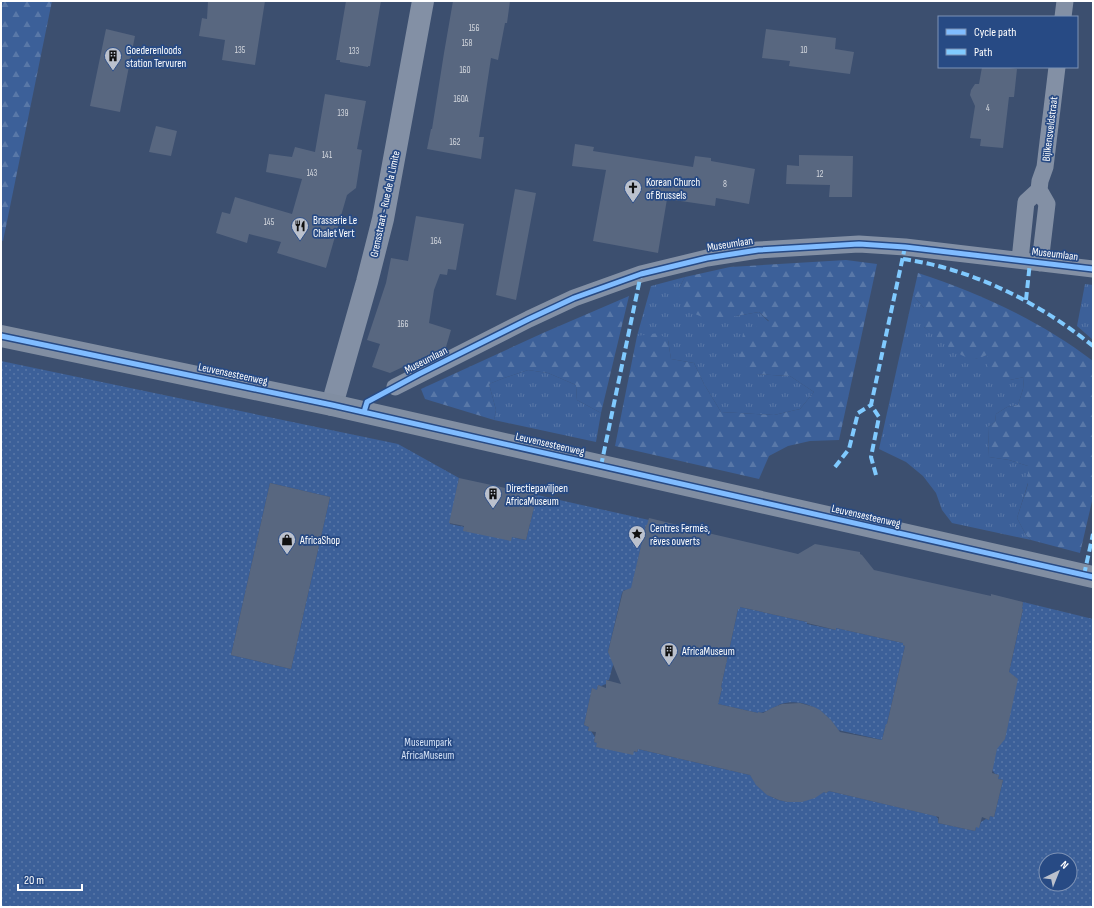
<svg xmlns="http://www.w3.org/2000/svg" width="1094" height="908" font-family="'Sofia Sans Condensed',sans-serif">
<defs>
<pattern id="grass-tufts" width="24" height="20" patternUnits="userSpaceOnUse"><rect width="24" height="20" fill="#3c6099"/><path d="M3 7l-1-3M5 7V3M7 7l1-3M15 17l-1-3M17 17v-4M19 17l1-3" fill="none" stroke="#5978a8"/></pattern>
<pattern id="forest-firs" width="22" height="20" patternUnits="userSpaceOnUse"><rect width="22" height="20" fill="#3c6099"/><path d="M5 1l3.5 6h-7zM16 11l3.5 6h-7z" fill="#5978a8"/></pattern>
<pattern id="park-dots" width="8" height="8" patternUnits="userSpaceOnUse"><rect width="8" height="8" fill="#3c6099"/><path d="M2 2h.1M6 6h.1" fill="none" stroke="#5978a8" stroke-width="1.8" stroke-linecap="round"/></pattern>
</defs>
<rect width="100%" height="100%" fill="#3c4f6f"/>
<path fill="url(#grass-tufts)" d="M685,277L679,288L736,316L759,312L769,322L755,374L790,376L814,392L800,409L774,415L721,412L704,384L694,363L671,359L668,340L637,336L651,286Z
M1085,284L1093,285V340L1077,326Z
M913,295L924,308V327L960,354L975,359L987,355L1010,380L1024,377L1023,389L1018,405L1007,407L996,414L995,422L988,427L989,457L1009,460L1028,466V483L1017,518L1026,535L1031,540L952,523L942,510L936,493L923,476L906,462L879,449Z
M528,370L548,373L576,385L577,400L601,413L596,442L494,420L496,410L489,384L504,378Z"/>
<path fill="url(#forest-firs)" d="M1,1H52L3,241L1,240Z
M846,260L877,264L839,440L810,441L788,446L769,456L759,479L615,446L637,336L658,333L668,340L671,359L694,363L704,384L721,412L774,415L800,409L814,392L790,376L755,374L739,361L743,333L769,321L759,312L736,316L707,319L681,308L679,288L685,277L730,267Z
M918,273C980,293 1040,321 1093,361V497L1080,553L1031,540L1026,535L1017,518L1028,484V466L1009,460L989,457L988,427L995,422L996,414L1007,407L1018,405L1023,389L1024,377L1010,380L997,379L988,369L987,355C984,356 979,359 975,359C961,360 935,336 924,327V308L913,295Z
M629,296L601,413L577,400L576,385L548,373L528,370L504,378L489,384L496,410L494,420L425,399L421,389L543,333Z"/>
<path fill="url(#park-dots)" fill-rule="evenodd" d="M1,361L398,444L459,478L450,524L526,540L537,495L649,520L648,525H646L631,591L627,590H624L622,593L608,652L615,657L609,680H607L606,684L601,686L598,685L597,690L592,689L584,725L589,727L588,730L591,731L595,737L594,742L637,752L638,749L750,775C761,792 773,802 794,802C797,802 800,802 803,801C810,799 817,795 824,792L826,793L829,791L936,816L938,819V823L975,831L976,827H979L981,822L986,819L989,820L990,816L994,817L1003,780L998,779L999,775L995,774L989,765L1017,681L1016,678L1014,676L1008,677L1023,609H1022L1023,602L1093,619V907H1ZM270,483L330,497L291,669L231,655ZM1046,860H1070V884H1046Z
M740,607L807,622V624L836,630V628L903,643V645L905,646L887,724H886L882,740L838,730C827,711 804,697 781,704C773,707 766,713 758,713L718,704L722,688L721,687L738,609H740Z"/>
<path fill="#586780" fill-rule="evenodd" d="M208,1H265L255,65L222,60L225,40L199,36L202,18L207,19Z
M346,1H381L370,66H368V67L340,62V60H336Z
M453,1H510L507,23H505L498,60L491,58L479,137H484L481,159L427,149L431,129H432L444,53Z
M106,29L135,36L120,112L90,106Z
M766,29L836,38L835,49L854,52L850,74L789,66L790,61L762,58Z
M982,67H1003L1017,69L1014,97H1009L1003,148L980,146L981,139L970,138L975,106L970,95L971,90L975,84H979Z
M325,94L366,101L357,149L362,150L356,188L347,195L326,268L277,253L281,242L249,234L247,243L216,233L222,212L230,214L235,197L292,214L302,179L266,172L269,154L292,157L295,147L315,152Z
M156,126L177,131L171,156L149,152Z
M575,144L594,147L593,151L693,167L695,156L711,158V161L755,169L749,204L716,198L715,206L667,199L658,253L593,241L606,170L572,166Z
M799,155L853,156L852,197H829L830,185L786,184L787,165L799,166Z
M515,189L536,193L516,300L496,295Z
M416,216L464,224L456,270L448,269L447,275L440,274L434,290L429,323L451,330L446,347L390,373L372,367L380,344L367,340L386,283L391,258L408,261Z
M459,478L537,495L526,540L512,537L511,541L463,531L464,526L449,523Z
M270,483L330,497L291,669L231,655Z
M649,518L682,526V527L798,554L815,544L860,552V554L862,555L874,570L991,596V594L1023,602L1022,609H1023L1009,672L1018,679L1005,739L997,749L992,773L999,775L998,779L1003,780L994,817L990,816L989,820L982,817L979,828L976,827L975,831L938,823L939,817L829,791L826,793L824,792L815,798L802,802H787L779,800L767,795L756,785L750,775L638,749L637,752L634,751L633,755L596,747L597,743L594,742L596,732L588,731L589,727L584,725L592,688L597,690L598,685L606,688V680L621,684L608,652L623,591L631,588L646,525H647ZM740,607L807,622V623L836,630V628L903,643V645L905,646L887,724H886L882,740L840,732L831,720L820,710L814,707L800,703L782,704L772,708L763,713L758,712V713L718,704L722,688L721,687L738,609H740Z"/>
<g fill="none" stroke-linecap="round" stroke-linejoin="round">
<path stroke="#8390a5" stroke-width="17" d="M1063,17L1065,1
M1020,260L1026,202L1039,190
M1040,263L1047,204L1039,190L1040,181L1045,167L1057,67
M395,387L529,319L574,298L641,274L707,258L758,250L859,244L905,247L1093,269"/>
<path stroke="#8390a5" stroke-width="22" d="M332,405L367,282L383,219L423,1"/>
<path stroke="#818ea2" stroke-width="22" d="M1,336L332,405L1093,577"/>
<path stroke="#80caff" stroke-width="4" stroke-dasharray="8 4" stroke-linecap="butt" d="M903,259C973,269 1038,302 1093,346
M1026,300L1030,262
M601,466L641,274
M835,467L849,449L858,413L871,405
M876,475L871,457L879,417L871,405L905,247
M1084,575L1093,534"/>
<defs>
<path id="cycleway" d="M1,336L332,405L1093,577
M364,412L367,402L419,374L529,319L574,298L641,274L707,258L758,250L859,244L905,247L1093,269"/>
</defs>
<use href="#cycleway" stroke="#274a84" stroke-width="8"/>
<use href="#cycleway" stroke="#80bcff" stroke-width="5"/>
</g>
<defs>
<symbol id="building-pin" viewBox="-11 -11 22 30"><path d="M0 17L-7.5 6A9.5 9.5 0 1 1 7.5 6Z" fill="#bbc1cd" stroke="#274a84"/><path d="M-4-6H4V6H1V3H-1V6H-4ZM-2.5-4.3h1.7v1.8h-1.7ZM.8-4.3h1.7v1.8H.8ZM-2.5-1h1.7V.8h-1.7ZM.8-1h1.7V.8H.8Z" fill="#111"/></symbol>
<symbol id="church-pin" viewBox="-11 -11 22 30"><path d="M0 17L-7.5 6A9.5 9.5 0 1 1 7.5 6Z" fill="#bbc1cd" stroke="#274a84"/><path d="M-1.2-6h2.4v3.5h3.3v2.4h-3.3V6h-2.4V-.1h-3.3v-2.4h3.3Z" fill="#111"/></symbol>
<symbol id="restaurant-pin" viewBox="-11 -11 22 30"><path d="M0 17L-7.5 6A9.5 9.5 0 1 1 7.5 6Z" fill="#bbc1cd" stroke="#274a84"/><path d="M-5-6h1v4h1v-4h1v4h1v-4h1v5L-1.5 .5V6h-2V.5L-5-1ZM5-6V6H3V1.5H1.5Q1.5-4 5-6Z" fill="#111"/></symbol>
<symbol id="sight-pin" viewBox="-11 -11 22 30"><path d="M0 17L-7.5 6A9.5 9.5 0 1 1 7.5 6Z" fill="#bbc1cd" stroke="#274a84"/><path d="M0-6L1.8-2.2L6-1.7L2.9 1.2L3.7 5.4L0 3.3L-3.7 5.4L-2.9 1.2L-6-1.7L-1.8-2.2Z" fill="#111"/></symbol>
<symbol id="shop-pin" viewBox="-11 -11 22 30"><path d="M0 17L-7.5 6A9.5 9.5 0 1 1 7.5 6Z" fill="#bbc1cd" stroke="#274a84"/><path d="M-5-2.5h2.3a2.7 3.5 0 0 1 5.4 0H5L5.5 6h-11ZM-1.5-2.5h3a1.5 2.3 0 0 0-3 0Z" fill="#111"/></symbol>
</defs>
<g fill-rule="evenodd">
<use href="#building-pin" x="103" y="46" width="20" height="27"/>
<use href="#church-pin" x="623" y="178" width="20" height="27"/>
<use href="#restaurant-pin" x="290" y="216" width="20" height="27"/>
<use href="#building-pin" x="483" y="484" width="20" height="27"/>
<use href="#sight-pin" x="627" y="524" width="20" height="27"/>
<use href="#shop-pin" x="277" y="530" width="20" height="27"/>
<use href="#building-pin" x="659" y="641" width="20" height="27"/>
</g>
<g text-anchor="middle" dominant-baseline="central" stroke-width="3.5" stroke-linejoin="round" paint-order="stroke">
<g font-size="9" fill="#d5d9df">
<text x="474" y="28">156</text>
<text x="467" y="43">158</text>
<text x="240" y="50">135</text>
<text x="804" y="50">10</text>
<text x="354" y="51">133</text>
<text x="465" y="70">160</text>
<text x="461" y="99">160A</text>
<text x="988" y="108">4</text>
<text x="343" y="113">139</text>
<text x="455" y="142">162</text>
<text x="327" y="155">141</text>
<text x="312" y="173">143</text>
<text x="820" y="174">12</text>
<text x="725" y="184">8</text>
<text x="269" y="222">145</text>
<text x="436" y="241">164</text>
<text x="403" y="324">166</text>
</g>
<g font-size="11" fill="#fff" stroke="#274a84" text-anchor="start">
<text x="126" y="50">Goederenloods<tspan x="126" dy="13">station Tervuren</tspan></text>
<text x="646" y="182">Korean Church<tspan x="646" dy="13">of Brussels</tspan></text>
<text x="313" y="220">Brasserie Le<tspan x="313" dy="13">Chalet Vert</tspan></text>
<text x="506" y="488">Directiepaviljoen<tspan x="506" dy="13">AfricaMuseum</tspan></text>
<text x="650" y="528">Centres Fermés,<tspan x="650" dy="13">rêves ouverts</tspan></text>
<text x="300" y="540">AfricaShop</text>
<text x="682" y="651">AfricaMuseum</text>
</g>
<g font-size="11" fill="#fff" stroke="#274a84">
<text transform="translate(1050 129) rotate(-83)">Bijlkensveldstraat</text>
<text transform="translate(385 204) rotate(-78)">Grensstraat - Rue de la Limite</text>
<text transform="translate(730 244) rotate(-9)">Museumlaan</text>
<text transform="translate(1055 254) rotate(7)">Museumlaan</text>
<text transform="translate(426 360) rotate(-27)">Museumlaan</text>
<text transform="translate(233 374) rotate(12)">Leuvensesteenweg</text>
<text transform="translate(550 444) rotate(13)">Leuvensesteenweg</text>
<text transform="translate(866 516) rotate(13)">Leuvensesteenweg</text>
</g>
<g font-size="11" fill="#d4e1f6" stroke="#274a84">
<text x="428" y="742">Museumpark<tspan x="428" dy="13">AfricaMuseum</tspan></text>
</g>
</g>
<rect width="1094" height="908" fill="none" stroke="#ffffff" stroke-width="4"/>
<rect x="938" y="16" width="140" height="52" fill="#274a84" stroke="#7d92b5"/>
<rect x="946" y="29" width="20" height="6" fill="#80bcff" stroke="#7d92b5"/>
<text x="974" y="36" font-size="12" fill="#ffffff">Cycle path</text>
<rect x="946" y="49" width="20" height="6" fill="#80caff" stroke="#7d92b5"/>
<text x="974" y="56" font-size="12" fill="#ffffff">Path</text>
<g transform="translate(1058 872) rotate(43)"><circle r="19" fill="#274a84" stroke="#7d92b5"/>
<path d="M0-3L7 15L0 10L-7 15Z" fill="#bbc1cd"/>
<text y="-6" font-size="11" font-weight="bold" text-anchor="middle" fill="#ffffff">N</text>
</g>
<path d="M18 884v6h64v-6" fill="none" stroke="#ffffff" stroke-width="2"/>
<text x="24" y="884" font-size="12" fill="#ffffff" stroke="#274a84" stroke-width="3" paint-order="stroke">20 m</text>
</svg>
